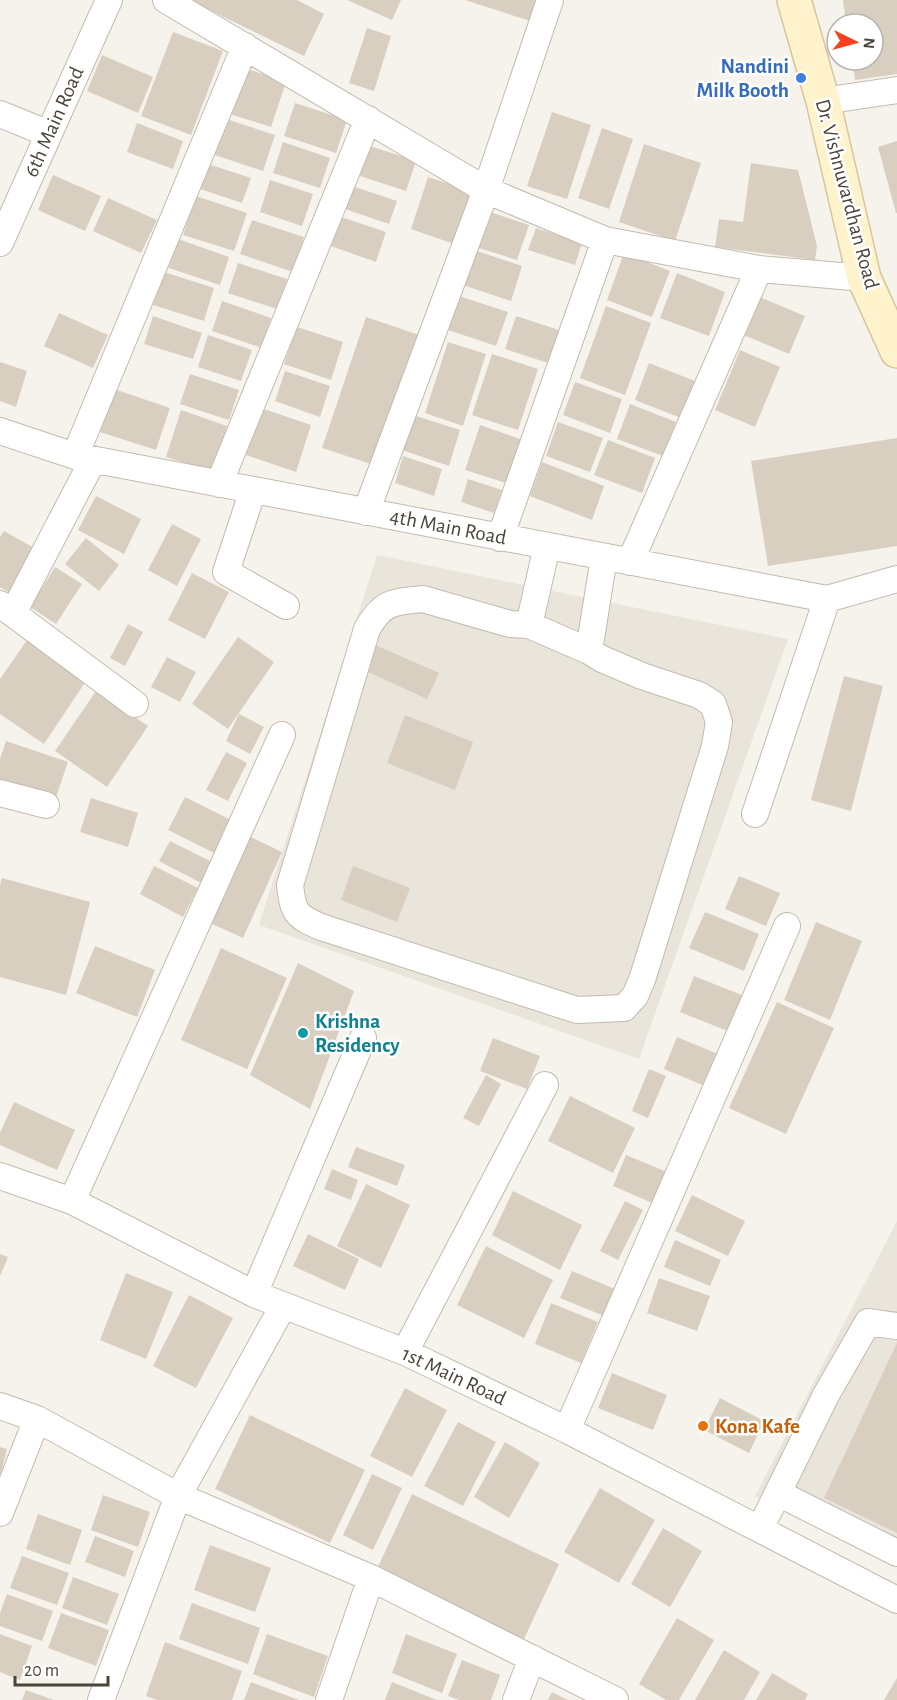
<svg xmlns="http://www.w3.org/2000/svg" width="897" height="1700" font-family="'Alegreya Sans',sans-serif">
<rect width="100%" height="100%" fill="#f6f3ec"/>
<path fill="#eae5da" d="M377,555L788,639L639,1059L259,925Z
M897,1221V1565L755,1496Z"/>
<path fill="#d8cfc1" d="M189,0H297L324,14L304,56Z
M347,0H401L392,20Z
M465,0H537L530,21Z
M843,0H897V74L855,80L852,60H873V24H846Z
M367,28L391,36L374,91L349,83Z
M173,32L223,51L191,135L141,116Z
M102,55L153,77L138,113L87,91Z
M245,68L286,82L271,127L230,114Z
M295,103L347,120L336,153L284,136Z
M552,112L591,125L567,199L527,186Z
M226,119L275,135L263,171L215,155Z
M137,123L183,141L173,169L127,152Z
M602,128L633,139L609,209L578,198Z
M897,141V213H896L878,147Z
M283,142L330,158L320,188L273,173Z
M364,144L416,161L406,191L354,174Z
M644,144L701,163L675,241L619,222Z
M751,163L798,170L817,246L815,260L715,247L719,219L743,222Z
M208,164L251,178L242,203L200,189Z
M53,175L101,196L85,231L38,210Z
M428,177L472,191L454,244L411,229Z
M270,180L313,194L302,226L260,212Z
M352,186L397,201L389,224L345,209Z
M196,196L247,213L234,251L183,235Z
M108,198L157,220L141,253L93,231Z
M490,212L529,225L517,260L479,248Z
M335,215L386,232L376,262L325,244Z
M252,220L304,237L293,272L240,254Z
M536,228L582,243L575,265L528,250Z
M178,239L229,257L220,285L169,268Z
M474,250L522,266L511,301L463,285Z
M624,253L670,271L652,317L607,300Z
M238,263L287,279L277,309L228,293Z
M164,272L214,288L204,321L153,305Z
M677,273L725,292L709,336L660,318Z
M456,295L508,312L496,346L445,329Z
M757,296L805,316L789,354L741,334Z
M222,301L271,318L262,348L212,331Z
M606,306L651,323L625,395L580,378Z
M59,313L108,335L93,368L44,346Z
M153,316L202,333L193,359L144,344Z
M516,316L562,331L551,364L505,349Z
M366,317L419,335L377,466L322,448Z
M297,327L343,342L331,380L284,364Z
M208,335L252,350L241,381L198,367Z
M448,342L486,354L463,426L425,413Z
M740,350L780,367L755,427L715,410Z
M492,354L538,369L518,430L472,415Z
M0,362L27,371L16,407L0,401Z
M649,363L695,381L681,418L635,400Z
M285,371L330,386L320,417L275,401Z
M190,374L239,390L229,420L180,404Z
M575,382L622,399L610,433L563,415Z
M114,389L170,408L156,450L100,432Z
M630,404L676,422L663,456L617,439Z
M261,408L311,425L296,472L246,455Z
M181,410L227,426L213,472L166,457Z
M407,413L460,430L449,466L396,448Z
M558,422L603,438L590,472L546,456Z
M480,425L523,440L509,484L465,470Z
M897,438V546L768,566L751,461Z
M608,440L655,458L642,493L594,475Z
M403,456L442,469L434,496L395,483Z
M542,462L604,486L592,520L530,496Z
M468,479L502,490L494,513L461,502Z
M96,496L141,519L124,554L78,530Z
M172,524L201,539L177,586L148,570Z
M4,531L36,549L10,593L0,587V537Z
M86,538L119,565L99,591L65,564Z
M55,567L82,584L56,624L30,607Z
M192,573L229,592L205,639L168,620Z
M128,624L143,632L125,666L110,658Z
M238,637L274,662L228,729L192,704Z
M27,640L86,681L44,744L0,714V679Z
M375,645L439,673L427,699L364,670Z
M167,657L196,672L180,702L151,687Z
M844,676L883,686L851,811L811,800Z
M96,691L148,726L107,787L55,751Z
M239,714L264,727L250,754L226,741Z
M405,715L473,742L455,790L387,763Z
M6,741L68,762L55,800L0,782V759Z
M226,752L247,763L228,801L206,790Z
M185,797L231,820L214,853L168,830Z
M91,798L138,813L128,847L80,832Z
M249,836L282,852L243,938L210,923Z
M170,841L212,862L201,883L159,861Z
M154,866L198,888L183,917L140,894Z
M353,866L410,888L397,922L341,900Z
M739,876L780,893L766,926L725,909Z
M2,878L90,902L66,995L0,977V885Z
M705,912L759,934L744,971L689,948Z
M816,922L862,941L830,1020L784,1000Z
M95,946L155,970L137,1017L76,993Z
M221,948L287,978L247,1069L181,1040Z
M298,963L354,991L310,1109L250,1075Z
M694,976L744,996L730,1032L680,1012Z
M777,1002L834,1028L786,1134L729,1108Z
M677,1037L725,1057L712,1089L664,1069Z
M493,1038L540,1056L527,1089L480,1071Z
M649,1069L666,1076L648,1118L632,1111Z
M486,1075L501,1084L479,1126L463,1118Z
M570,1096L635,1128L613,1173L548,1141Z
M14,1102L75,1130L57,1170L0,1145V1133Z
M356,1147L405,1165L397,1186L348,1167Z
M626,1155L667,1172L655,1204L613,1186Z
M332,1169L358,1180L351,1200L324,1189Z
M366,1184L410,1205L381,1268L337,1246Z
M513,1191L582,1225L560,1270L492,1235Z
M692,1195L745,1221L728,1256L675,1231Z
M625,1201L643,1210L618,1260L600,1251Z
M308,1234L359,1259L345,1290L293,1266Z
M675,1240L721,1260L710,1286L664,1267Z
M486,1246L553,1280L524,1338L457,1305Z
M0,1254L8,1257L0,1276Z
M572,1271L615,1289L604,1316L560,1298Z
M126,1273L173,1292L146,1359L100,1340Z
M659,1278L710,1296L697,1331L647,1313Z
M189,1295L233,1318L196,1388L153,1366Z
M551,1303L598,1322L581,1363L535,1344Z
M897,1343V1533L824,1498Z
M612,1373L667,1395L653,1430L598,1408Z
M405,1388L447,1410L412,1477L370,1456Z
M720,1398L764,1421L749,1453L704,1430Z
M250,1415L365,1470L330,1543L215,1489Z
M458,1422L496,1442L463,1506L424,1486Z
M505,1442L540,1463L509,1518L474,1497Z
M0,1447L7,1449L1,1473H0Z
M372,1474L402,1488L373,1550L343,1535Z
M600,1488L655,1520L619,1583L564,1552Z
M412,1494L559,1564L523,1641L376,1571Z
M103,1495L150,1512L138,1547L91,1530Z
M38,1514L82,1530L70,1565L26,1549Z
M663,1528L702,1551L670,1607L631,1584Z
M95,1536L134,1551L125,1577L85,1562Z
M210,1545L271,1568L255,1612L194,1590Z
M22,1556L69,1573L57,1605L10,1588Z
M73,1577L119,1594L107,1625L62,1608Z
M7,1594L53,1611L42,1641L0,1626V1613Z
M192,1603L260,1628L248,1664L179,1639Z
M61,1613L109,1630L96,1666L48,1648Z
M677,1618L714,1640L679,1700H666L639,1684Z
M0,1634L32,1646L20,1680L0,1672Z
M267,1634L328,1656L314,1697L253,1674Z
M406,1634L457,1654L442,1693L392,1673Z
M165,1642L242,1671L232,1700H157L146,1696Z
M724,1650L760,1672L744,1700H695Z
M462,1660L500,1675L491,1700H459L448,1696Z
M772,1673L808,1694L805,1700H756Z
M897,1678V1700H884Z
M251,1682L299,1700H244Z
M392,1682L437,1700H385Z
M26,1690L54,1700H22Z
M552,1692L568,1700H548Z"/>
<g fill="none" stroke-linecap="round" stroke-linejoin="round">
<defs>
<path id="minor" d="M166,0L486,190L605,240L759,269L864,278
M823,101L897,90
M0,114L49,134
M0,243L109,0
M0,431L75,456L827,599L897,579
M75,456L245,46
M219,484L368,119
M253,490L226,572L286,606
M366,512L486,190L550,0
M500,538L605,240
M630,562L759,269
M423,599L510,624L529,625L589,651L602,659L642,676L699,695L713,704L719,722L715,746L642,980L635,996L624,1008L577,1010L321,927C295,916 293,912 290,885L367,629C383,601 393,602 423,599Z
M0,604L135,704
M13,613L93,460
M529,625L547,546
M589,651L604,557
M0,793L46,805
M755,814L827,599
M0,1176L72,1201L254,1294L405,1352L567,1430L897,1600
M72,1201L282,735
M254,1294L363,1038
M405,1352L545,1085
M0,1406L37,1419L178,1496L371,1578
M567,1430L787,926
M778,1493L897,1553
M0,1513L37,1419
M760,1529L826,1395L868,1322L897,1326
M101,1700L178,1496L283,1306
M329,1700L371,1578L615,1700
M516,1700L532,1658"/>
<path id="secondary" d="M794,0L823,101L864,278L897,351"/>
</defs>
<use href="#minor" stroke="#c2bbae" stroke-width="28"/>
<use href="#secondary" stroke="#d6c79b" stroke-width="36"/>
<use href="#minor" stroke="#fff" stroke-width="26"/>
<use href="#secondary" stroke="#fff3cd" stroke-width="33"/>
</g>
<circle fill="#3f7fe0" stroke="#fff" stroke-width="2" cx="801" cy="78" r="6"/>
<circle fill="#0f9aa8" stroke="#fff" stroke-width="2" cx="303" cy="1033" r="6"/>
<circle fill="#e8710a" stroke="#fff" stroke-width="2" cx="703" cy="1426" r="6"/>
<g text-anchor="middle" dominant-baseline="central" stroke-width="5" stroke-linejoin="round" paint-order="stroke">
<g font-size="21" font-weight="bold" fill="#366cbe" stroke="#fff" text-anchor="end">
<text x="789" y="66">Nandini<tspan x="789" dy="24">Milk Booth</tspan></text>
</g>
<g font-size="21" fill="#4b4439" stroke="#fff">
<text transform="translate(54 122) rotate(-66)">6th Main Road</text>
<text transform="translate(847 194) rotate(75)">Dr. Vishnuvardhan Road</text>
<text transform="translate(448 527) rotate(11)">4th Main Road</text>
<text transform="translate(454 1376) rotate(25)">1st Main Road</text>
</g>
<g font-size="21" font-weight="bold" fill="#0d838f" stroke="#fff" text-anchor="start">
<text x="315" y="1021">Krishna<tspan x="315" dy="24">Residency</tspan></text>
</g>
<g font-size="21" font-weight="bold" fill="#c56008" stroke="#fff" text-anchor="start">
<text x="715" y="1426">Kona Kafe</text>
</g>
</g>
<g transform="translate(855 42) rotate(95)"><circle r="28" fill="#ffffff" stroke="#b7b4b0" stroke-width="1.5"/>
<path d="M0-4.5L10 22L0 15L-10 22Z" fill="#fc3f1d"/>
<text y="-9" font-size="16" font-weight="bold" text-anchor="middle" fill="#4b4439">N</text>
</g>
<path d="M15 1676v9h93v-9" fill="none" stroke="#4b4439" stroke-width="3"/>
<text x="24" y="1676" font-size="18" fill="#4b4439" stroke="#ffffff" stroke-width="4.5" paint-order="stroke">20 m</text>
</svg>
